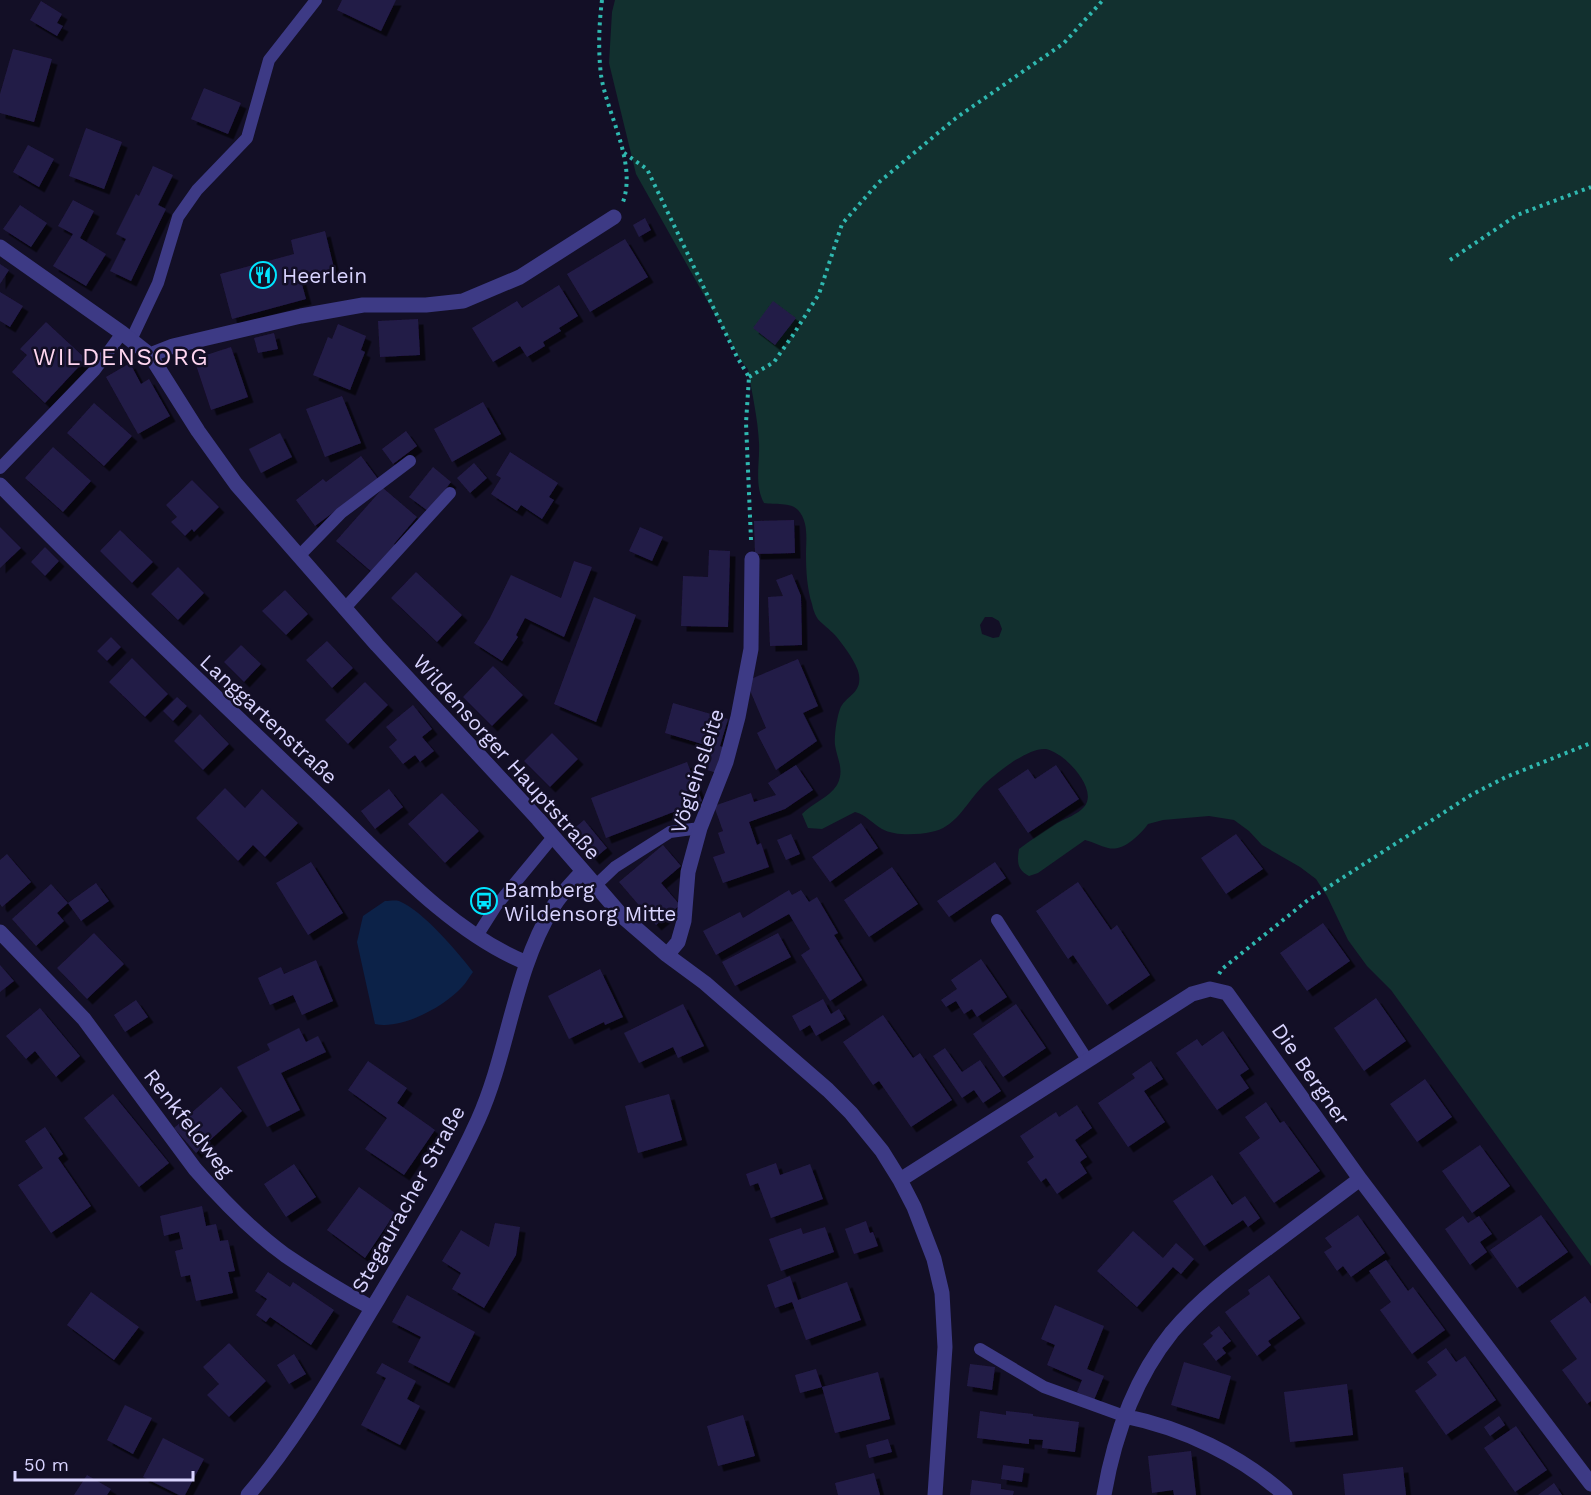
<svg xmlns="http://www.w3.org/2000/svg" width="1591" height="1495" font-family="'Work Sans',sans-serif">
<defs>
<filter id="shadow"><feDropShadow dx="5.5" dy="5.5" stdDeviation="0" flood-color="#0009"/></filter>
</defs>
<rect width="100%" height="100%" fill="#130f26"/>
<path fill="#12302f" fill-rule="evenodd" d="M615,0H1591V1266L1391,990L1367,966L1348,940L1327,896L1316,879L1300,867L1262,845L1249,831L1234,820L1209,816L1163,820L1148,824C1140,835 1123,852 1108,848C1100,846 1093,842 1085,840L1038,873L1029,876C1017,870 1017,862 1019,849C1031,840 1044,831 1057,823C1065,819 1078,814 1084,807C1097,792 1074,766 1062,757C1058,754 1051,750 1046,749C1028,747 993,775 981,788C965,805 955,828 931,832C917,835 894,836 882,829C872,823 866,815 855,812L822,829L808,828L802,814C812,803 829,798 837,785C845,770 837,759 835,745C834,736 837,717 840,709C845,696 862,694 859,675C858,664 840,640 833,633C821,621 816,622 812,604C807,589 806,570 806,554C806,540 809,522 798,510C791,502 774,505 764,503C754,485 760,463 759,443C758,419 752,394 748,369L741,361L636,174L609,63L612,12ZM985,617H992L999,621L1002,629L999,637L993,638L982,634L980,625Z"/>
<path fill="#0c2248" d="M385,901C389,901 395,900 399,901C423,911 457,951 473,972C469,977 466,983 462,987C444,1007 401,1030 375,1024L357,942L363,916Z"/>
<path fill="#241b47" filter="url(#shadow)" d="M342,0H396L381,31L337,10Z
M41,1L62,14L57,23L63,26L57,36L30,20Z
M13,49L52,59L34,122L0,113V94Z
M204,88L241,103L228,134L191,119Z
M86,128L122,142L104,189L69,176Z
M28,145L54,159L39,187L13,172Z
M153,166L173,175L158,205L166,209L131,281L110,271L126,239L116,234L136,194L139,196Z
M73,200L94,211L80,238L106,254L86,286L53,266L73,234L58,226Z
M20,205L47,223L31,247L3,229Z
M645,218L651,230L639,237L633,225Z
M325,231L334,268L300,277L306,299L232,319L220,274L294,254L291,240Z
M625,239L648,277L590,312L567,274Z
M0,264L9,270L0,284Z
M559,285L578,316L559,328L561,331L543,342L545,346L527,357L520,346L493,362L472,328L517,301L522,308Z
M0,292L23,306L10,327L0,321Z
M773,301L796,318L775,345L753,328Z
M418,319L420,355L380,357L378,321Z
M46,322L86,359L45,403L12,372L27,355L20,349Z
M338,324L366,336L361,350L365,352L350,390L313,375L328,337L332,339Z
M274,333L278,349L258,353L254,338Z
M231,347L248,397L211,410L194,359Z
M130,363L141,384L149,379L170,416L138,434L106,377Z
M342,396L361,443L325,457L306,409Z
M483,402L501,434L452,462L434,429Z
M94,403L132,436L104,466L67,433Z
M406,431L417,446L393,464L382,449Z
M280,433L292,457L261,473L249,449Z
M53,447L91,481L63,512L25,478Z
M510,452L558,483L549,497L554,500L542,519L521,505L517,511L491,494L501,478L496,475Z
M361,456L378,479L315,526L296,500L323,479L326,482Z
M474,463L487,478L470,493L457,478Z
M433,467L451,482L428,511L409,497Z
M192,480L219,507L194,532L192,529L185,536L171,522L177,517L166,505Z
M383,488L417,517L394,544L396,546L373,573L336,541Z
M794,520L795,553L755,554L754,521Z
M0,527L21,548L0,568Z
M640,527L663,537L652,561L629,551Z
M120,530L153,562L132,583L100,551Z
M45,547L59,561L45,576L31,562Z
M709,550L730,551L728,627L681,626L683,576L708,577Z
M574,561L592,567L564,637L525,618L516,635L518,637L502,661L474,643L490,618L511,575L561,598Z
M178,567L204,593L178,620L151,594Z
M416,572L462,615L437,642L391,598Z
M792,574L801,596L802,645L770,646L768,597L783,596L776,580Z
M285,590L308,614L286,635L262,611Z
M594,597L636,615L596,722L554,704Z
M111,637L121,647L107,661L97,651Z
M327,641L353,668L332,688L306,660Z
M241,645L261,664L244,682L224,662Z
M132,658L168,694L145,717L109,682Z
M798,659L818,706L803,713L817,741L776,770L757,733L766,728L746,681Z
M493,666L523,695L492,726L463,697Z
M365,682L388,705L348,744L325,720Z
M177,697L187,706L173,721L163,711Z
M673,703L728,719L720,746L724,748L717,773L707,770L714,745L702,742V744L665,733Z
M413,705L432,729L422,737L434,751L420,762L415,755L403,764L389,747L397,740L386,727Z
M200,714L229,744L203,770L174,741Z
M552,733L578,759L550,787L524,761Z
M687,762L702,801L606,838L591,798Z
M796,765L813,790L785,809L749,822L757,845L761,843L769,867L723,883L713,857L725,853L718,833L723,831L714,806L751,793L754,802L776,795L768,783Z
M1056,765L1079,799L1028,833L998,789L1028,769L1035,779Z
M225,788L245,808L262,789L298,823L265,857L253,845L238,861L196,818Z
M389,789L403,807L375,829L361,811Z
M442,793L479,831L445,863L408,824Z
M584,820L607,848L594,859L571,831Z
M861,823L878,848L830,882L812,857Z
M791,834L800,854L786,860L777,840Z
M1236,834L1263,869L1226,894L1201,858Z
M663,845L681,866L661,883L680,905L656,925L619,882Z
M7,854L31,882L2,907L0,904V860Z
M311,862L343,913L308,935L276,883Z
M995,862L1006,878L949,917L937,901Z
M892,867L918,904L869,937L844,900Z
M1078,882L1111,930L1117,925L1150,975L1107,1005L1073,955L1068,959L1036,911Z
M96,883L109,901L81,921L68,903Z
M51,884L68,903L57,913L64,921L36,946L12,919Z
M789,890L792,895L801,890L809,902L817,897L838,933L834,935L862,980L830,1001L801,955L810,949L789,914L716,955L703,931L740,912L743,918Z
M1323,923L1350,961L1307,991L1280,953Z
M94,933L124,964L87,999L57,968Z
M778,933L791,957L735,986L722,962Z
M981,959L1007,997L977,1017L972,1009L964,1014L956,1001L946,1007L941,1000L957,989L951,980Z
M316,960L333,1001L302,1015L293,995L270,1005L258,978L281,967L284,974Z
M0,965L14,981L0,992Z
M600,969L623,1017L605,1025L604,1022L569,1039L548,996Z
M1376,998L1406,1041L1364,1071L1334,1028Z
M823,999L831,1014L839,1009L845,1019L816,1036L810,1025L800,1031L792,1016Z
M136,1000L148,1017L125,1032L114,1015Z
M683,1004L704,1046L678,1058L673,1047L639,1063L624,1033Z
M1016,1004L1046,1048L1003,1077L973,1034Z
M40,1008L80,1056L56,1077L35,1051L26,1059L6,1036Z
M883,1015L913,1058L920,1053L952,1100L911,1127L879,1081L873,1085L843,1042Z
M299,1028L306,1042L318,1036L326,1052L281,1073L300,1110L267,1127L237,1067L270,1050L267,1044Z
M1223,1031L1249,1069L1240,1075L1249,1088L1217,1110L1176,1053L1197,1039L1202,1046Z
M945,1048L962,1072L980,1060L1001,1091L983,1103L974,1090L962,1098L933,1056Z
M368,1061L407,1088L397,1103L435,1130L404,1175L365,1149L387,1118L348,1090Z
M1151,1061L1163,1079L1144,1091L1165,1122L1128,1147L1098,1103L1135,1078L1132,1074Z
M1425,1079L1452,1117L1417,1142L1390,1104Z
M221,1087L242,1111L196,1153L174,1128Z
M113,1094L169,1163L139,1187L84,1118Z
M669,1094L682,1140L638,1153L625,1106Z
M1266,1102L1280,1123L1284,1121L1320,1171L1274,1203L1239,1153L1260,1138L1245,1117Z
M1077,1105L1092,1128L1075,1140L1087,1157L1080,1162L1087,1173L1057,1194L1046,1178L1041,1182L1027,1162L1034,1157L1020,1136L1056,1112L1059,1117Z
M45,1127L63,1154L58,1158L91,1206L51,1233L18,1185L43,1168L25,1141Z
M1480,1145L1510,1186L1472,1213L1442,1171Z
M776,1163L780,1175L810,1164L823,1199L771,1218L758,1183L750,1186L746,1174Z
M294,1164L316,1197L286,1217L264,1184Z
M1212,1175L1232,1205L1245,1196L1260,1218L1248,1227L1243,1220L1204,1246L1173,1201Z
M359,1187L395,1213L365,1258L327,1230Z
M202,1206L206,1226L216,1224L220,1241L228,1240L235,1271L228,1272L233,1293L196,1301L190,1275L181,1277L175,1251L183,1249L179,1232L164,1236L160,1216Z
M1358,1215L1385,1253L1351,1277L1343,1266L1337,1271L1324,1252L1332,1247L1325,1238Z
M1541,1215L1568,1252L1517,1288L1490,1250Z
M1463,1216L1468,1223L1479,1216L1492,1234L1480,1242L1487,1252L1470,1265L1445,1229Z
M866,1221L870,1233L873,1232L878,1246L854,1254L845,1229Z
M495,1223L520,1227L516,1255L484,1308L452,1289L461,1273L442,1261L461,1230L489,1247Z
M825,1227L834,1252L781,1271L769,1239L801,1228L803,1234Z
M1133,1231L1163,1258L1176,1243L1194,1259L1181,1274L1173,1267L1137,1307L1097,1271Z
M1386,1260L1408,1291L1413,1287L1445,1330L1412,1354L1380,1310L1391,1302L1369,1271Z
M268,1272L290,1287L293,1282L334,1310L311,1345L270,1317L266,1322L256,1315L267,1299L255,1291Z
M1269,1275L1300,1318L1268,1341L1271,1345L1257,1356L1225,1312L1250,1294L1248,1290Z
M790,1276L798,1300L847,1282L861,1320L806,1340L792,1302L775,1308L767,1285Z
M91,1292L139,1327L114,1360L67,1325Z
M407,1295L475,1332L449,1383L408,1362L421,1337L392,1322Z
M1585,1296L1591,1304V1401L1587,1404L1562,1370L1577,1359L1550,1321Z
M1055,1305L1104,1326L1087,1369L1104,1376L1094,1400L1077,1392L1082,1380L1047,1365L1055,1345L1041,1339Z
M1219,1326L1231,1341L1222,1348L1226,1353L1216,1361L1203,1344L1213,1336L1210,1333Z
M229,1343L266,1381L229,1417L207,1395L219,1384L203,1367Z
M1446,1348L1456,1362L1465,1356L1496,1400L1446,1435L1415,1391L1437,1375L1427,1362Z
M294,1354L306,1374L289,1384L277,1365Z
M1184,1362L1231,1376L1219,1419L1171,1405Z
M382,1363L416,1381L407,1399L420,1406L400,1445L361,1425L386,1378L376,1373Z
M970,1364L995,1367L992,1390L967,1386Z
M816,1369L822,1387L800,1393L795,1375Z
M878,1372L890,1419L835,1433L822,1387Z
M1347,1384L1353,1435L1290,1442L1284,1392Z
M125,1405L152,1418L133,1454L107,1440Z
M980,1411L1006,1415V1411L1033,1414V1416L1079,1422L1075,1452L1042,1448L1043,1440L1029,1439V1444L977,1438Z
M743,1415L755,1456L718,1466L707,1426Z
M1499,1416L1505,1425L1490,1436L1484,1427Z
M1516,1426L1547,1470L1515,1492L1484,1448Z
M163,1438L204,1459L185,1495H179L143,1477Z
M888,1439L892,1452L869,1458L866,1445Z
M1191,1451L1196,1495H1174L1173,1490L1152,1493L1148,1456Z
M1003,1465L1024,1468L1022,1482L1001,1479Z
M1403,1467L1406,1495H1345L1343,1474Z
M874,1473L880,1495H838L835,1483Z
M87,1475L111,1489L107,1495H74Z
M972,1480L1001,1484V1489L1014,1491L1013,1495H970Z
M1554,1483L1562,1495H1538Z"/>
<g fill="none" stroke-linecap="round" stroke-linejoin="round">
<path stroke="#2fb8b0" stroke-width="4" stroke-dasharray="3 4.5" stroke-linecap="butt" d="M602,0C599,24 598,50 601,75C607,115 637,162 623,202
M624,153L647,169L737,357L749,377L746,423L751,540
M1450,260L1517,215L1591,187
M749,377L774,362L793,335L819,294L842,224L878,183L956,118L1064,43L1103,0
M1219,974L1222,969L1308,900L1471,795L1506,777L1591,743"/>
<path stroke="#3d3a85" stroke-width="12" d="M131,340L158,283L178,217L197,190L247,138L269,60L316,0
M0,468L95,370L122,333
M299,556L341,513L410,461
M345,608L450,493
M595,886L615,867L670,832L700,828
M997,920L1088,1061
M477,936L496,906L553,837
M980,1349L1044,1387L1124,1416"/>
<path stroke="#3d3a85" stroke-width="15" d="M0,247L122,333L150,355L198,431L236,484L377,645L538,819L623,917L667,955L705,983L828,1090L851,1113L882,1151L900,1180L914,1207L934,1259L942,1293L945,1347L935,1495
M150,355L173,346L301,316L363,305H426L463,301L520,277L614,217
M0,485C105,592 214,695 323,799C382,855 451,933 527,963
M0,932L84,1019L195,1169C222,1200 252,1231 285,1255C313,1274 342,1292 372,1308
M667,955L678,942L684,921L688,872L700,828L726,762L738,717L751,649L752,559
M900,1180L1192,994L1210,989L1227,993L1360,1179L1591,1484
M1124,1416C1183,1428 1240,1455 1285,1495
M248,1495C299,1436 337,1366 378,1299C413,1240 450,1182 478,1120C509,1051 513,973 553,907C561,894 572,883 582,872
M1104,1495C1114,1437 1135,1378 1172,1332C1200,1299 1234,1273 1268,1248C1299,1225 1329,1202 1360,1179"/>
</g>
<defs>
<symbol id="restaurant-ring" viewBox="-11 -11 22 22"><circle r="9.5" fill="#130f26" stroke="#00e5ff" stroke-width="1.5"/><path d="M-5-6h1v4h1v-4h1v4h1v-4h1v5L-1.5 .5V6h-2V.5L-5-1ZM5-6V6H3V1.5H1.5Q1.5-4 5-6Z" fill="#00e5ff"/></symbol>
<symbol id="bus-ring" viewBox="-11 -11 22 22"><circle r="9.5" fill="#130f26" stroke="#00e5ff" stroke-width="1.5"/><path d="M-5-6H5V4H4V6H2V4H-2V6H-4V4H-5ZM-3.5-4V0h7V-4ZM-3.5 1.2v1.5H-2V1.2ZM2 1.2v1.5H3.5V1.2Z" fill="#00e5ff"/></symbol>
</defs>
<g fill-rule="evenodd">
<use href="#restaurant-ring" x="248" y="260" width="30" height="30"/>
<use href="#bus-ring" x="469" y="886" width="30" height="30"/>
</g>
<g text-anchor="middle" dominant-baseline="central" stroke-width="5" stroke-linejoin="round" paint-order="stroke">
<g font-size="21" fill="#d9d4ff" stroke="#130f26" text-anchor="start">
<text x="282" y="275">Heerlein</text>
<text x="504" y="889">Bamberg<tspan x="504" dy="24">Wildensorg Mitte</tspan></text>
</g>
<g font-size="21" fill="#d9d4ff" stroke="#130f26">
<text transform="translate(269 719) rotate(43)">Langgartenstraße</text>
<text transform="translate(507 757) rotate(48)">Wildensorger Hauptstraße</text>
<text transform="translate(697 771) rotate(-72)">Vögleinsleite</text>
<text transform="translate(1311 1074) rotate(55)">Die Bergner</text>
<text transform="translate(189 1123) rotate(52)">Renkfeldweg</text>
<text transform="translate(408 1199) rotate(-61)">Stegauracher Straße</text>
</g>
<g font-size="24" letter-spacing="1.5" fill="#ffd6f0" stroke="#130f26">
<text x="121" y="357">WILDENSORG</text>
</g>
</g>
<path d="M15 1471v9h178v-9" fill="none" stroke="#d9d4ff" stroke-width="3"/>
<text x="24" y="1471" font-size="18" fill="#d9d4ff" stroke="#130f26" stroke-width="4.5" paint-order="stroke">50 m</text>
</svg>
